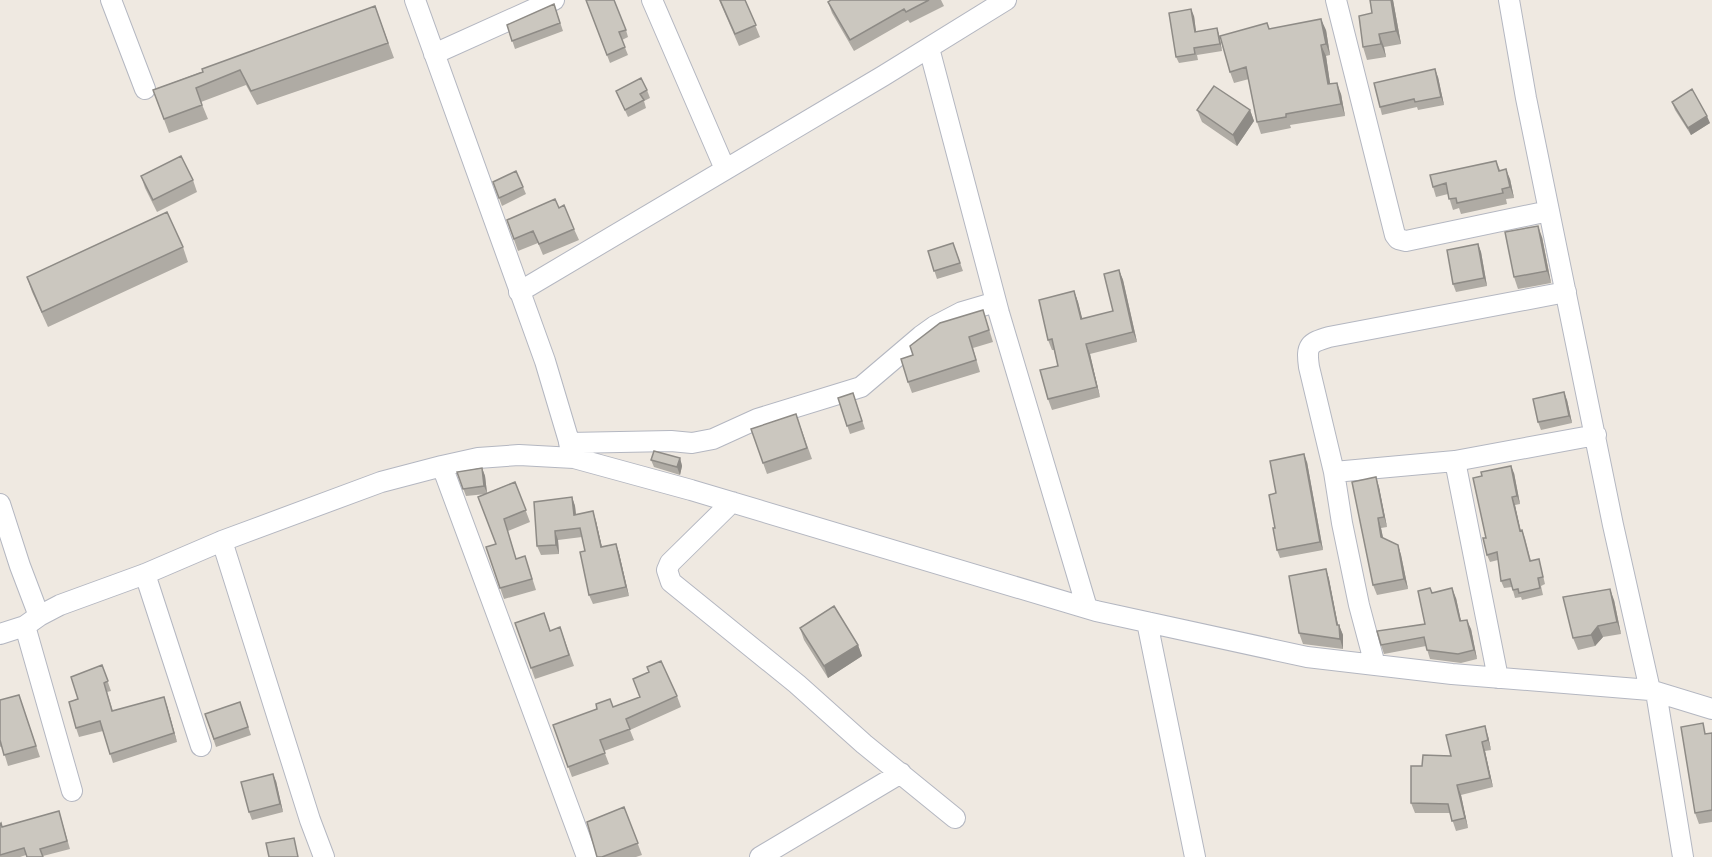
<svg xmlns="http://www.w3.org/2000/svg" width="1712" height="857" font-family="'Alegreya Sans',sans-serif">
<rect width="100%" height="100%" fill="#efe9e1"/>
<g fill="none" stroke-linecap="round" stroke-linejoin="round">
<defs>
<path id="minor" d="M111,0L145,89
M415,0L545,361L574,458
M652,0L725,169
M1336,0L1395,235L1398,239L1406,241L1549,211
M1509,0L1526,98L1613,525L1650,690
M929,48L999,313L1087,608
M434,54L554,0
M519,292L883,76L1006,0
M569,443L671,441L692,443L713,439L757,419L861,387L921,336L935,326L962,312L996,302
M1455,461L1498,678
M442,466L587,857
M1334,472L1455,461L1596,435
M732,502L670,563L667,570L671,582L797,684L864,744L955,818
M0,504L20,566L39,616
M222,541L310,820L324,857
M145,574L201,746
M1147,622L1195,857
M25,626L72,791
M0,634L25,626L39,616L60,605L145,574L222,541L381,482L442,466L478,458L519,455L574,458L691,490L1096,611L1307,657L1452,674L1650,690L1712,709
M1375,665L1359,605L1342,523L1334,472L1309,367C1306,345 1309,343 1329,337L1566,292
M1656,692L1683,857
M760,857L901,773"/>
</defs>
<use href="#minor" stroke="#b4b7c1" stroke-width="22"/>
<use href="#minor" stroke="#fff" stroke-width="20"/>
</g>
<path fill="#afaba4" d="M719,0H745L760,37L739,46Z
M831,0H941L944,6L910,23L908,20L854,51L832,13L828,2Z
M1370,0H1393L1401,44L1384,47L1386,57L1367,60L1363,47L1372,13Z
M554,4L563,31L515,49L507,25Z
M375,6L394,58L257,105L246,85L201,102L208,119L169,133L153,90Z
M589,8L626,30L628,37L622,40L628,55L610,63Z
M1194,16L1196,32L1217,28L1219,35L1222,51L1197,55L1198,60L1179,63L1176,57Z
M1267,23L1269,29L1326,30L1330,55L1326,56L1330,84L1341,94L1345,116L1290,125L1291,128L1261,134L1257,122L1249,79L1234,83L1230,72Z
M1438,77L1444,105L1418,110L1417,107L1382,115L1380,107Z
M647,90L650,98L644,101L646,108L628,117L616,91Z
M1672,102L1710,123L1691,135L1675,110Z
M1197,110H1250L1254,121L1237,146L1202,122Z
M1496,161L1500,170L1510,179L1514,198L1506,199L1507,204L1461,214L1459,208L1453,210L1448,194L1436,197L1433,187Z
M141,176L193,180L197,192L157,212L145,188Z
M493,182L523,187L526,194L502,206Z
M559,208L574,229L579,240L543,255L538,243L518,251L507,220Z
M1542,237L1551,283L1518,289L1514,277Z
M953,243L963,271L937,279L928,251Z
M1478,244L1481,252L1487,286L1456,292L1453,284Z
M183,247L188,262L48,327L32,292L27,277Z
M1119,270L1123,280L1137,342L1090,354L1100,397L1052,410L1048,399L1058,366L1054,350H1052L1048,340L1074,291L1078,302L1082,319L1113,311Z
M983,310L993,342L973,348L980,372L912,393L908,382L913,355Z
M853,393L865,429L850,434L838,398Z
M1567,400L1572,423L1541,430L1538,422Z
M796,414L812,459L767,474L751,429Z
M680,458L682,466L680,475L654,467L651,460Z
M1307,462L1323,550L1280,558L1277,550L1275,528L1276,493Z
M482,468L485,476L487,493L515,482L530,522L508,531L516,559L525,556L536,590L504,599L486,547L496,544L486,494L466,496L457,472Z
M1514,473L1520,504L1515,505L1521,531L1522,530L1525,538L1531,561L1539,559L1545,584L1541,586L1543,595L1522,600L1521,597L1515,598L1512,587L1504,588L1501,581L1498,560L1490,562L1487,555L1486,538Z
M1379,487L1387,527L1381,528L1383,538L1398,545L1401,555L1408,589L1377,595L1373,585Z
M572,497L575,506L576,515L596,521L602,547L616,544L619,553L629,596L593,604L589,595L585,551L582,537L558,540L559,554L541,555L537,546Z
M1326,569L1329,579L1338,625H1339L1343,635V649L1303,644L1299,633Z
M1432,593L1456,598L1461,621L1471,629L1477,659L1461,663L1430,659L1426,646L1384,654L1381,645L1425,624Z
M1614,600L1621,634L1603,637L1595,646L1578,650L1573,638Z
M515,623L550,631L560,627L574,666L535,679Z
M800,628L858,645L862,656L828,678L804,640Z
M102,665L111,691L107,692L113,711L167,706L177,742L113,763L103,731L79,737L76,728L78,699Z
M633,679L677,696L681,707L630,730L634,740L604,751L609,764L572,777L553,725L613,707L640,697Z
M19,695L40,757L8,766L2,746L0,747V700Z
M240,702L251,735L216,747L205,714Z
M1706,733H1712V822L1699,824L1695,813Z
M1488,736L1491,750L1485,751L1493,787L1461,795L1468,828L1456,831L1450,813H1415L1411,803L1422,766L1451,756Z
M276,781L283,812L252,820L249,812Z
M624,807L642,855L636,857H597Z
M59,811L70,849L43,856L26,855L20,857H0V824L2,827Z"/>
<path fill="#8e8b86" d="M1391,0H1393L1401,44L1396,31Z
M1191,9L1194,16L1197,39L1195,32Z
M1321,19L1326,30L1330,55L1326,44Z
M1217,28L1219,35L1222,51L1220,44Z
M1379,34L1384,47L1386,57L1381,44Z
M1321,45L1326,56L1332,96L1328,84Z
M1435,69L1438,77L1444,105L1441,97Z
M1337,83L1341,94L1345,116L1341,104Z
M1250,110L1254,121L1237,146L1233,135Z
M1707,116L1710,123L1691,135L1688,128Z
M1506,169L1510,179L1514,198L1510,187Z
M1538,226L1542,237L1551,283L1547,271Z
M1478,244L1481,252L1487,286L1484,278Z
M1119,270L1123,280L1137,342L1133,332Z
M1074,291L1078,302L1085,329L1081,319Z
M1086,344L1090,354L1100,397L1097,387Z
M1564,392L1567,400L1572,423L1569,416Z
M1304,454L1307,462L1323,550L1320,542Z
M680,458L682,466L680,475L677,467Z
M1511,466L1514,473L1520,504L1517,496Z
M482,468L485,476L487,493L484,486Z
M1376,477L1379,487L1387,527L1384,517Z
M572,497L575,506L577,525L574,515Z
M1512,497L1515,505L1522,538L1520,531Z
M593,511L596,521L604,556L601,547Z
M1378,518L1381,528L1385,547L1381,537Z
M555,531L558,540L559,554L556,545Z
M616,544L619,553L629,596L626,587Z
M1398,545L1401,555L1408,589L1404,579Z
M1326,569L1329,579L1339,630V625L1343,635V649L1340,639Z
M1452,588L1456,598L1463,630L1460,621Z
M1610,589L1614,600L1621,634L1617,622Z
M1467,620L1471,629L1477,659L1474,650Z
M1598,626L1603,637L1595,646L1591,635Z
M858,645L862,656L828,678L824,666Z
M164,697L167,706L177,742L174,733Z
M1485,726L1488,736L1491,750L1488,740Z
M1482,742L1485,751L1493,787L1490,778Z
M273,774L276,781L283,812L280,804Z
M1457,785L1461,795L1468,828L1465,818Z"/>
<path fill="#cbc7bf" stroke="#8e8b86" stroke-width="1.5" d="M586,0H614L626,30L619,32L625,47L607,55Z
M720,0H745L756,25L735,34Z
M831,0H929L906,12L904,9L850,40L828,2Z
M1370,0H1391L1396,31L1379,34L1381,44L1363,47L1359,16L1372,13Z
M554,4L560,23L512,41L507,25Z
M375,6L388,43L251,91L240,70L196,88L202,105L164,119L153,90L203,72L202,69Z
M1191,9L1195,32L1217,28L1220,44L1194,48L1195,54L1176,57L1169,13Z
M1321,19L1326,44L1321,45L1328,84L1337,83L1341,104L1286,114V117L1257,122L1246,67L1230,72L1220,36L1267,23L1269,29Z
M1435,69L1441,97L1415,102L1414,99L1380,107L1374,83Z
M641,78L647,90L640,94L644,100L625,110L616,91Z
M1214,86L1250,110L1233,135L1197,110Z
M1692,89L1707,116L1688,128L1672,102Z
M181,156L193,180L153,200L141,176Z
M1496,161L1499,171L1506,169L1510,187L1502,189L1503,193L1457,203L1456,198L1449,199L1446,183L1433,187L1430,175Z
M516,171L523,187L499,198L493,182Z
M555,199L559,208L564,205L574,229L539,244L533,231L514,239L507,220Z
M167,212L183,247L42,312L27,277Z
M1538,226L1547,271L1514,277L1505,232Z
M953,243L960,263L934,271L928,251Z
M1478,244L1484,278L1453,284L1447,250Z
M1119,270L1133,332L1086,344L1097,387L1048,399L1040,370L1058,366L1052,339L1048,340L1039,300L1074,291L1081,319L1113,311L1104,274Z
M983,310L989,330L969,337L976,360L908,382L901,359L913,355L910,346L940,323Z
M1564,392L1569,416L1538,422L1533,399Z
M853,393L862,421L847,426L838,398Z
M796,414L807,448L763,463L751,429Z
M654,451L680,458L677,467L651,460Z
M1304,454L1320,542L1277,550L1273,528H1275L1269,495L1276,493L1270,461Z
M1511,466L1517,496L1512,497L1520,531L1522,530L1530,561L1539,559L1543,577L1538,578L1540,588L1519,593L1518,589L1513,590L1510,579L1501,581L1497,552L1487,555L1483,538H1486L1473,478L1482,476L1481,472Z
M482,468L484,486L463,489L457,472Z
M1376,477L1384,517L1378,518L1381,537L1398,545L1404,579L1373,585L1352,482Z
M515,482L526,510L504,519L516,559L525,556L532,579L500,588L486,547L496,544L478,497Z
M572,497L574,515L593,511L601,547L616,544L626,587L589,595L580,552L585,551L580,528L555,531L556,545L537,546L534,502Z
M1326,569L1337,625H1339L1340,639L1299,633L1289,576Z
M1430,588L1432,593L1452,588L1460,621L1467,620L1474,650L1458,654L1427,650L1424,637L1381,645L1377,631L1425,624L1418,591Z
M1610,589L1617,622L1598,626L1591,635L1573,638L1563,597Z
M834,606L858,645L824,666L800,628Z
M544,613L550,631L560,627L569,655L531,668L515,623Z
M661,661L677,696L626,719L630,729L600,740L605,753L568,767L553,725L597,709L596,704L610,699L613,707L640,697L633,679L649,672L647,667Z
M102,665L108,681L104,683L112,711L164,697L174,733L110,754L100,721L76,728L69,702L78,699L71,677Z
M19,695L36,746L4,755L0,740V700Z
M240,702L248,727L214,739L205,714Z
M1703,723L1705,734L1712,733V810L1695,813L1681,727Z
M1485,726L1488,740L1482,742L1490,778L1457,785L1465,818L1452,821L1448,804L1411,803V766H1422L1423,755L1451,756L1446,735Z
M273,774L280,804L249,812L241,782Z
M624,807L638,843L602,857H597L587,822Z
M59,811L67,841L40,849L43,857H27L24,848L0,855V824L1,823L2,827Z
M294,838L298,857H269L266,843Z"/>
</svg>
